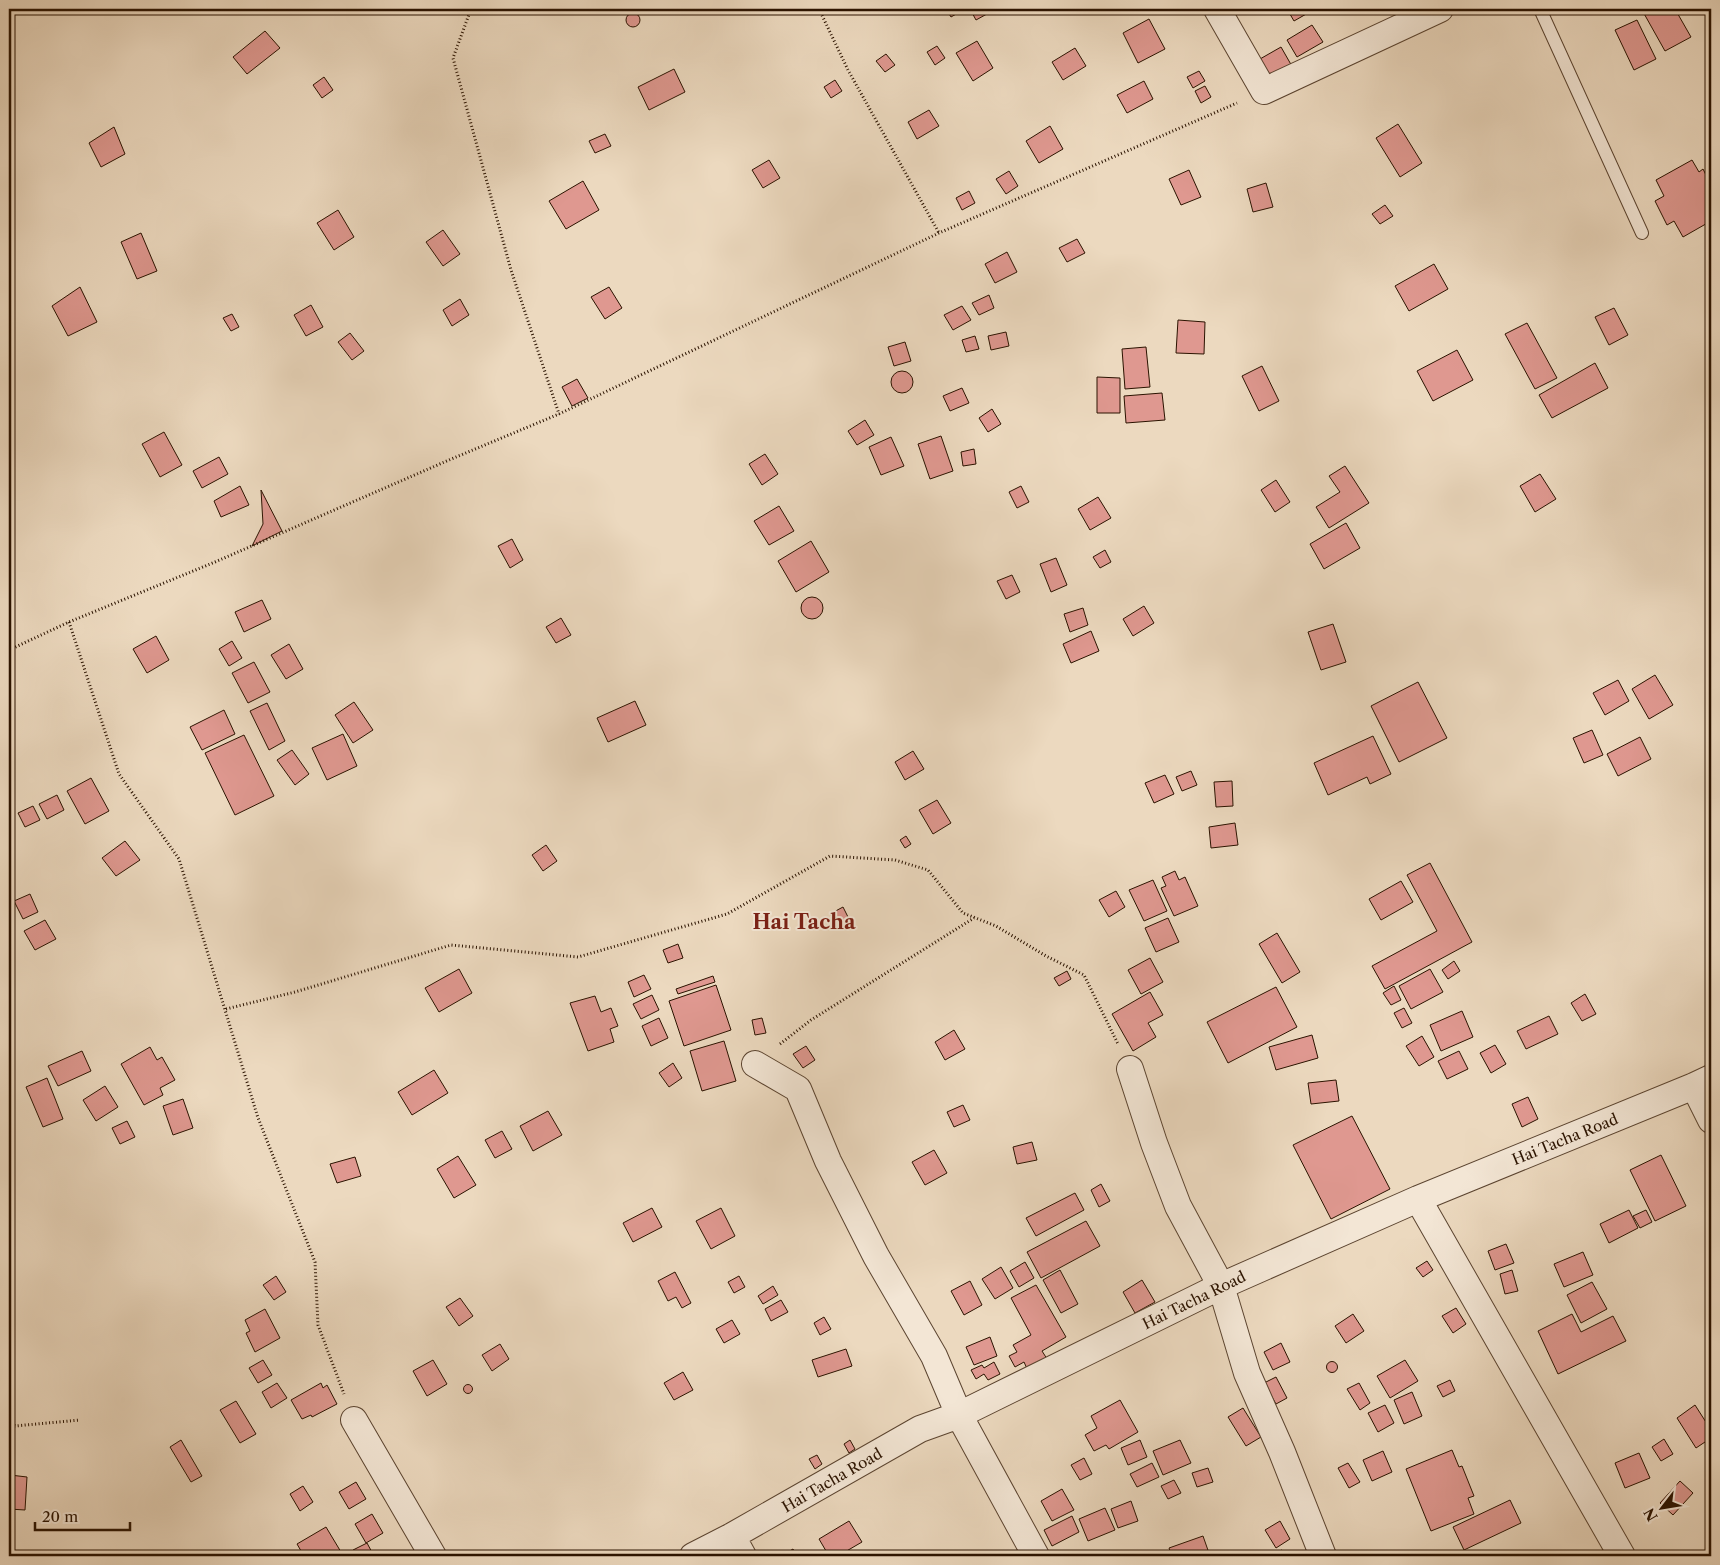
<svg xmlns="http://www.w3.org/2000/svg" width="1720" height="1565" font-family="'Libre Caslon Text',serif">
<rect width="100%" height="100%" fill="#ecd9bf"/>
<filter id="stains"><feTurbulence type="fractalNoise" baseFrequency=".004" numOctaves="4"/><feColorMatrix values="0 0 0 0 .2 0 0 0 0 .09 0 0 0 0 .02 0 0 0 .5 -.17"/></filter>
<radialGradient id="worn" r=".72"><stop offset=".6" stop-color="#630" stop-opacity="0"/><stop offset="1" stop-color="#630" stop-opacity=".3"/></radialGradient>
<path fill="#df9890" stroke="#2b1300" d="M946,9H965L951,17Z
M970,9H996L976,20Z
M1287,9H1315L1294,21Z
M1644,9H1675L1691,37L1665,51L1642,10Z
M626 20a7 7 0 1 1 14 0a7 7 0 1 1-14 0Z
M1149,19L1165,49L1138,63L1123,33Z
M1637,20L1656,59L1634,70L1615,30Z
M1312,25L1323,42L1297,57L1287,40Z
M265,31L280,48L247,74L233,57Z
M977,41L993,68L973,81L956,53Z
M937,46L945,58L935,65L927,52Z
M1281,47L1293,68L1265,83L1253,63Z
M1075,48L1086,66L1063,80L1052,62Z
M886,54L895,65L885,72L876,61Z
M674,69L685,92L649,110L638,87Z
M1199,71L1205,81L1193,88L1187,77Z
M324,77L333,90L322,98L313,85Z
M835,80L842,91L831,98L824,87Z
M1144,81L1153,99L1127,113L1117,95Z
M1205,86L1211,97L1201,103L1195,91Z
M929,110L939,126L917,139L908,122Z
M1398,124L1422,163L1400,177L1376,138Z
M1050,126L1063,149L1039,163L1026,141Z
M114,127L125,154L101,167L89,143Z
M605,134L611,146L595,153L589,141Z
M769,160L780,178L763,188L752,170Z
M1692,160L1699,172L1703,169L1711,185V205L1708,207L1711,214V221L1683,237L1674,221L1667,225L1655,201L1664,196L1656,180Z
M1189,170L1201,197L1181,205L1169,179Z
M1009,171L1018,186L1006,194L996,179Z
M583,181L599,210L566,229L549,201Z
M1266,183L1273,207L1253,212L1247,189Z
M969,191L975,203L962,210L956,198Z
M1385,205L1393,216L1380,224L1372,214Z
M338,210L354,237L334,250L317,223Z
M443,230L460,254L443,266L426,242Z
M141,233L157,271L137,279L121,242Z
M1077,239L1085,253L1067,262L1059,248Z
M1007,252L1017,272L995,283L985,264Z
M1434,264L1448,289L1409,311L1395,286Z
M80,287L97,322L68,336L52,306Z
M609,287L622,308L605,319L591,297Z
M989,295L994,308L979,315L972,303Z
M460,299L469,315L452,326L443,310Z
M311,305L323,327L306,336L294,315Z
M962,306L971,320L953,330L944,315Z
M1614,308L1628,335L1609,345L1595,317Z
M232,314L239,327L231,331L223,318Z
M1178,320L1205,322L1204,354L1176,353Z
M1527,323L1557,378L1535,389L1505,334Z
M1006,332L1009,346L991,350L988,336Z
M350,333L364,351L352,360L338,342Z
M975,336L979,349L966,352L962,340Z
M905,342L911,361L894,366L888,347Z
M1146,347L1150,387L1125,389L1122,349Z
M1457,350L1473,380L1433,401L1417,371Z
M1595,363L1608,388L1552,418L1539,395Z
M1262,366L1279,401L1259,411L1242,376Z
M891 382a11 11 0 1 1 22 0a11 11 0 1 1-22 0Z
M1097,377L1120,378V413H1097Z
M577,379L588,398L572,406L562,387Z
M962,388L969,403L950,411L943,396Z
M1162,393L1165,420L1126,423L1124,396Z
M992,409L1001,424L988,432L979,418Z
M865,420L874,435L857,445L848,431Z
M164,432L182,465L160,477L142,444Z
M941,436L953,471L930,479L918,444Z
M891,437L904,466L881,475L869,447Z
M974,449L976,464L963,466L961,452Z
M765,454L778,474L762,485L749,464Z
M219,457L228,474L202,488L193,471Z
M1345,466L1369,503L1329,528L1316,507L1340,492L1329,476Z
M1540,474L1556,499L1535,512L1520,486Z
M1276,480L1290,502L1275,512L1261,490Z
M240,486L249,505L221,517L214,501Z
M1021,486L1029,502L1017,508L1009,492Z
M261,490L282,531L252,546L263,524Z
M1098,497L1111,518L1090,530L1078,509Z
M779,506L794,531L769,545L754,521Z
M1346,523L1360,548L1324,569L1310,544Z
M512,539L523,560L510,568L498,546Z
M811,541L829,572L796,592L778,561Z
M1105,550L1111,562L1100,568L1093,557Z
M1056,558L1067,585L1051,592L1040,564Z
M1012,575L1020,592L1006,599L997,581Z
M801 608a11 11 0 1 1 22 0a11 11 0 1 1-22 0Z
M262,600L271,619L244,632L235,612Z
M1144,606L1154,623L1133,636L1123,619Z
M1083,608L1088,625L1070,632L1064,614Z
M561,618L571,635L556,643L546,627Z
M1333,624L1346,662L1321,670L1308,632Z
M1091,631L1099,651L1071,663L1063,644Z
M156,636L169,660L147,673L133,649Z
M232,641L242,658L229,666L219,649Z
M289,644L303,669L286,679L271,655Z
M254,662L270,692L248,703L232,673Z
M1655,675L1673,705L1649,719L1632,689Z
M1618,680L1629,701L1605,715L1593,693Z
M1418,682L1447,738L1399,762L1371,706Z
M635,701L646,725L608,742L597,718Z
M354,702L373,730L353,743L335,715Z
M267,703L285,741L269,750L250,711Z
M224,710L235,734L202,750L190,727Z
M1592,730L1603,755L1584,763L1573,738Z
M343,734L357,766L327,780L312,748Z
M244,735L274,796L235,815L205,753Z
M1373,736L1391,774L1370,784L1367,777L1328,795L1314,763Z
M1640,737L1651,759L1618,776L1607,754Z
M292,750L309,774L295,785L277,760Z
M913,751L924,769L905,780L895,762Z
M1191,771L1197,785L1182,791L1176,777Z
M1165,775L1174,794L1154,803L1145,783Z
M91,778L109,811L85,824L67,791Z
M1232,781L1233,806L1216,807L1214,782Z
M57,795L64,810L47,819L39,804Z
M937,800L951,823L933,834L919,810Z
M33,806L40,820L25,827L18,813Z
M1235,823L1238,845L1211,848L1209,827Z
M906,836L911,844L905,848L900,840Z
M125,841L140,860L116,876L102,858Z
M546,845L557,861L543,871L532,855Z
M1430,863L1472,942L1385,989L1372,966L1437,931L1407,875Z
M1175,871L1179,880L1185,877L1198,906L1174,916L1161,888L1166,886L1162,877Z
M1153,880L1167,911L1144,921L1129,890Z
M1401,881L1413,902L1381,920L1369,899Z
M1116,891L1125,907L1109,917L1099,900Z
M30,894L38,912L23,919L14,901Z
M843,907L849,919L837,926L830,914Z
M1168,918L1179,942L1156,952L1145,928Z
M45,920L56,939L35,950L24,931Z
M1277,933L1300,972L1282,983L1259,944Z
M678,944L683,958L668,963L663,950Z
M1150,958L1163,982L1141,994L1128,970Z
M1454,961L1460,971L1448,979L1442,970Z
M459,969L472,993L439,1012L425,988Z
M1430,969L1443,992L1411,1009L1399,986Z
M1067,971L1071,979L1059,986L1054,978Z
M644,975L651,989L634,997L628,982Z
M713,976L715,982L678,994L676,989Z
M716,985L731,1030L684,1046L669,1001Z
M1394,986L1401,1000L1391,1005L1383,993Z
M1276,987L1297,1027L1228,1063L1207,1022Z
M1150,992L1163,1015L1148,1023L1156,1037L1133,1051L1112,1014Z
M1585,994L1596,1014L1582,1021L1571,1003Z
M652,995L659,1010L641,1019L633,1004Z
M595,996L601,1012L611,1008L618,1026L610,1029L614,1042L588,1051L570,1003Z
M1404,1008L1412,1023L1402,1028L1394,1013Z
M1462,1011L1473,1037L1441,1051L1430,1025Z
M1549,1016L1558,1034L1526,1049L1517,1031Z
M659,1018L668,1038L651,1046L642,1026Z
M762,1018L766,1033L755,1035L752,1020Z
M954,1030L965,1049L945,1060L935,1042Z
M1312,1035L1318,1058L1276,1070L1269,1047Z
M1422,1036L1434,1057L1419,1066L1406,1046Z
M724,1041L736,1081L702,1091L690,1051Z
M1495,1045L1506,1064L1491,1073L1480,1053Z
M806,1046L815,1060L803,1068L793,1054Z
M150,1047L157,1060L162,1057L175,1080L160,1088L163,1095L144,1105L121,1064Z
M82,1051L91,1071L58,1086L48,1066Z
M1459,1051L1468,1069L1447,1079L1438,1061Z
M673,1063L682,1078L669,1087L659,1073Z
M434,1070L448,1093L412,1115L398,1092Z
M47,1078L63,1119L43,1127L26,1087Z
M1336,1080L1339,1101L1311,1104L1308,1083Z
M105,1086L118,1107L96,1121L83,1100Z
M1528,1097L1538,1119L1522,1127L1512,1104Z
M183,1099L193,1128L173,1135L163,1106Z
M963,1105L970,1120L954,1127L947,1112Z
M548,1111L562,1135L533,1151L520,1126Z
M1352,1116L1390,1189L1331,1219L1293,1145Z
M127,1121L135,1137L120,1144L112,1128Z
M502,1131L512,1149L495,1158L485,1140Z
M1032,1142L1037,1160L1017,1164L1013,1147Z
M934,1150L947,1173L925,1185L912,1162Z
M1661,1155L1686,1206L1655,1221L1630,1170Z
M458,1156L476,1185L454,1198L437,1169Z
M355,1157L361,1176L337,1183L330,1164Z
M1101,1184L1110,1201L1099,1207L1091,1190Z
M1075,1193L1084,1210L1036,1236L1026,1218Z
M652,1208L662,1227L633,1242L623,1223Z
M721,1208L735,1236L711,1249L696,1221Z
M1629,1210L1638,1228L1609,1243L1600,1224Z
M1646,1210L1652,1222L1640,1228L1633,1216Z
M1086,1221L1100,1246L1041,1278L1027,1252Z
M1506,1244L1514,1263L1495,1270L1488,1251Z
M1583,1252L1593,1275L1564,1287L1554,1264Z
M1427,1261L1433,1270L1423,1277L1416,1268Z
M1025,1262L1034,1278L1019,1287L1010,1271Z
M1001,1267L1013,1288L995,1299L982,1279Z
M1060,1270L1078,1304L1061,1313L1043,1280Z
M1512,1270L1518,1291L1505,1294L1500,1274Z
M675,1272L691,1303L682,1308L676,1297L668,1301L658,1281Z
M276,1276L286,1292L274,1300L263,1285Z
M739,1276L745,1287L734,1293L728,1282Z
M1142,1280L1155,1302L1135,1313L1123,1292Z
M970,1281L982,1305L964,1315L951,1291Z
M1592,1282L1607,1309L1581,1323L1567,1295Z
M1036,1285L1066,1337L1042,1351L1049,1362L1029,1373L1024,1362L1015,1367L1009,1356L1017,1352L1013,1345L1031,1335L1011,1298Z
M773,1286L778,1295L763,1304L758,1296Z
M460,1298L473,1316L459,1326L446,1307Z
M781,1300L788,1312L771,1321L765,1309Z
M1456,1308L1466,1324L1453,1333L1442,1316Z
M265,1309L280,1338L255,1352L246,1333L250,1331L245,1320Z
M1353,1314L1364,1331L1346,1343L1335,1326Z
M1572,1314L1581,1332L1613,1316L1626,1341L1558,1374L1538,1331Z
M824,1317L831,1329L820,1335L814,1323Z
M732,1320L740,1334L724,1343L716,1329Z
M990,1337L997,1356L974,1365L966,1347Z
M1281,1343L1290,1362L1273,1370L1264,1352Z
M500,1344L509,1359L492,1371L482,1355Z
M846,1349L852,1366L818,1377L812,1360Z
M263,1360L272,1375L258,1383L249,1368Z
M433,1360L447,1384L427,1396L413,1371Z
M1405,1360L1418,1381L1390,1398L1377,1376Z
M1326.5 1367a5.5 5.5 0 1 1 11 0a5.5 5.5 0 1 1-11 0Z
M994,1362L1000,1374L988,1380L984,1374L976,1379L971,1370L982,1365L984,1368Z
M683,1372L693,1390L674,1400L664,1383Z
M1276,1377L1287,1398L1276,1404L1264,1383Z
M1450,1380L1455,1391L1443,1397L1437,1386Z
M277,1383L287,1398L271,1408L262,1392Z
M321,1383L323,1388L327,1385L337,1404L312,1417L311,1415L302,1419L291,1400Z
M1359,1383L1370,1403L1360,1410L1347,1389Z
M463.5 1389a4.5 4.5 0 1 1 9 0a4.5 4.5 0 1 1-9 0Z
M1412,1392L1422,1416L1404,1424L1394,1400Z
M1120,1400L1138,1432L1109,1449L1106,1445L1094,1451L1085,1435L1097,1428L1091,1416Z
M236,1401L256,1434L240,1443L220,1410Z
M1385,1405L1394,1423L1378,1432L1368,1413Z
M1695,1405L1711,1430V1438L1696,1448L1677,1418Z
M1243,1408L1261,1437L1246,1446L1228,1417Z
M1664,1439L1673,1454L1661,1461L1652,1447Z
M181,1440L202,1476L191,1482L170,1447Z
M850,1440L855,1449L849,1453L844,1444Z
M1140,1440L1147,1457L1128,1465L1121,1448Z
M1180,1440L1191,1463L1163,1475L1153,1451Z
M1452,1450L1459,1467L1462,1466L1474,1496L1468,1498L1474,1514L1431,1531L1406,1469Z
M1383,1451L1392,1472L1372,1481L1363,1460Z
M1639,1453L1650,1478L1625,1488L1615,1463Z
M817,1455L822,1464L815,1469L809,1459Z
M1084,1458L1092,1474L1080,1480L1071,1465Z
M1152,1463L1159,1477L1137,1487L1130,1474Z
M1348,1463L1360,1482L1349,1488L1338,1468Z
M1208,1468L1213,1482L1197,1487L1192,1473Z
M10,1475L27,1477L25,1510L9,1509Z
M1174,1480L1181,1493L1168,1499L1161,1486Z
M1680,1481L1693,1493L1673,1515L1660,1503Z
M356,1482L366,1499L349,1509L339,1492Z
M303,1486L313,1502L300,1511L290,1494Z
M1062,1489L1074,1510L1052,1521L1041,1501Z
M1510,1500L1521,1523L1464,1550L1453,1527Z
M1131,1501L1138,1521L1118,1528L1111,1509Z
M1105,1508L1115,1530L1088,1541L1079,1519Z
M372,1514L383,1533L366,1543L355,1524Z
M1072,1516L1079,1532L1052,1546L1044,1530Z
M849,1521L862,1542L838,1556H829L819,1539Z
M1280,1521L1290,1539L1276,1548L1265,1530Z
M326,1527L341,1552L334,1556H304L297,1544Z
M1203,1536L1210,1556H1172L1169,1548Z
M367,1543L374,1556H356L353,1550Z
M793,1549L797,1556H781Z
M1282,1550L1284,1556H1268V1555Z"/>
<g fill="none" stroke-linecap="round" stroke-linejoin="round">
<defs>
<path id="lane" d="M1540,9L1642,233"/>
<path id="street" d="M1217,9L1264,91L1440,9
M755,1064L798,1089L828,1161L876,1256L934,1356L959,1415L1036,1556
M1130,1069L1154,1143L1178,1206L1221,1286L1247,1373L1282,1452L1323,1556
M1694,1086L1711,1120
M1418,1199L1622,1556
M354,1420L433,1556
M732,1536L743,1556
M693,1556L732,1536L920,1429L959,1415L1221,1286L1418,1199L1694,1086L1711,1078"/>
</defs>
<use href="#lane" stroke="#5b4430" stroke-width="14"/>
<use href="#street" stroke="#5b4430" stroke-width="28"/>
<path stroke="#2b1300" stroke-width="3" stroke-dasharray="1 2.5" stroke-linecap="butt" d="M471,9L453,58L511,270L559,414
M819,9L848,70L939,233
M69,622L119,774L179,859L258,1118L315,1262L318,1325L344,1394
M9,650L69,622L215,562L449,460L559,414L939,233L1237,103
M226,1009L295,992L451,945L578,957L727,914L830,856L895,860L928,870L963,913L996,926L1046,956L1084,975L1118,1044
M780,1044L811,1020L974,918
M9,1421L15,1426L80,1420"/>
<use href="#lane" stroke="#f3e6d5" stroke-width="12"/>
<use href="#street" stroke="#f3e6d5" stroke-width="26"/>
</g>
<g text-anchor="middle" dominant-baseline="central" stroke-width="4" stroke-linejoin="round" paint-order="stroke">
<g font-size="15" fill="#2b1300" stroke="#f3e6d5">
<text transform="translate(1565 1139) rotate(-22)">Hai Tacha Road</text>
<text transform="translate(1194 1300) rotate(-26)">Hai Tacha Road</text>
<text transform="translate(832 1480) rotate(-30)">Hai Tacha Road</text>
</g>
<g font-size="20" font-weight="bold" fill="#7a1f14" stroke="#f3e6d5">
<text x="804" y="922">Hai Tacha</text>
</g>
</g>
<rect width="1720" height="1565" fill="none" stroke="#ecd9bf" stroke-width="30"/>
<rect x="10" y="10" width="1700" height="1545" fill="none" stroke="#2b1300" stroke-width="2.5"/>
<rect x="15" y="15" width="1690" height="1535" fill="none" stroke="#2b1300"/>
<g transform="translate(1662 1508) rotate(239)" stroke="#f3e6d5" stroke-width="4" paint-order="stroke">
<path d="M0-4L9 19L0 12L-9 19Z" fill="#2b1300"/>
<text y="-8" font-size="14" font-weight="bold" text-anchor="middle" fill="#2b1300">N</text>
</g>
<path d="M35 1522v8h95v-8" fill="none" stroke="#2b1300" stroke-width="2.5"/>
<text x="42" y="1522" font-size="15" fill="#2b1300" stroke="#f3e6d5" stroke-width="4" paint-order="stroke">20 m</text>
<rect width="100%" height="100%" filter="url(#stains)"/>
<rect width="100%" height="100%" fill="url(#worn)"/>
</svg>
